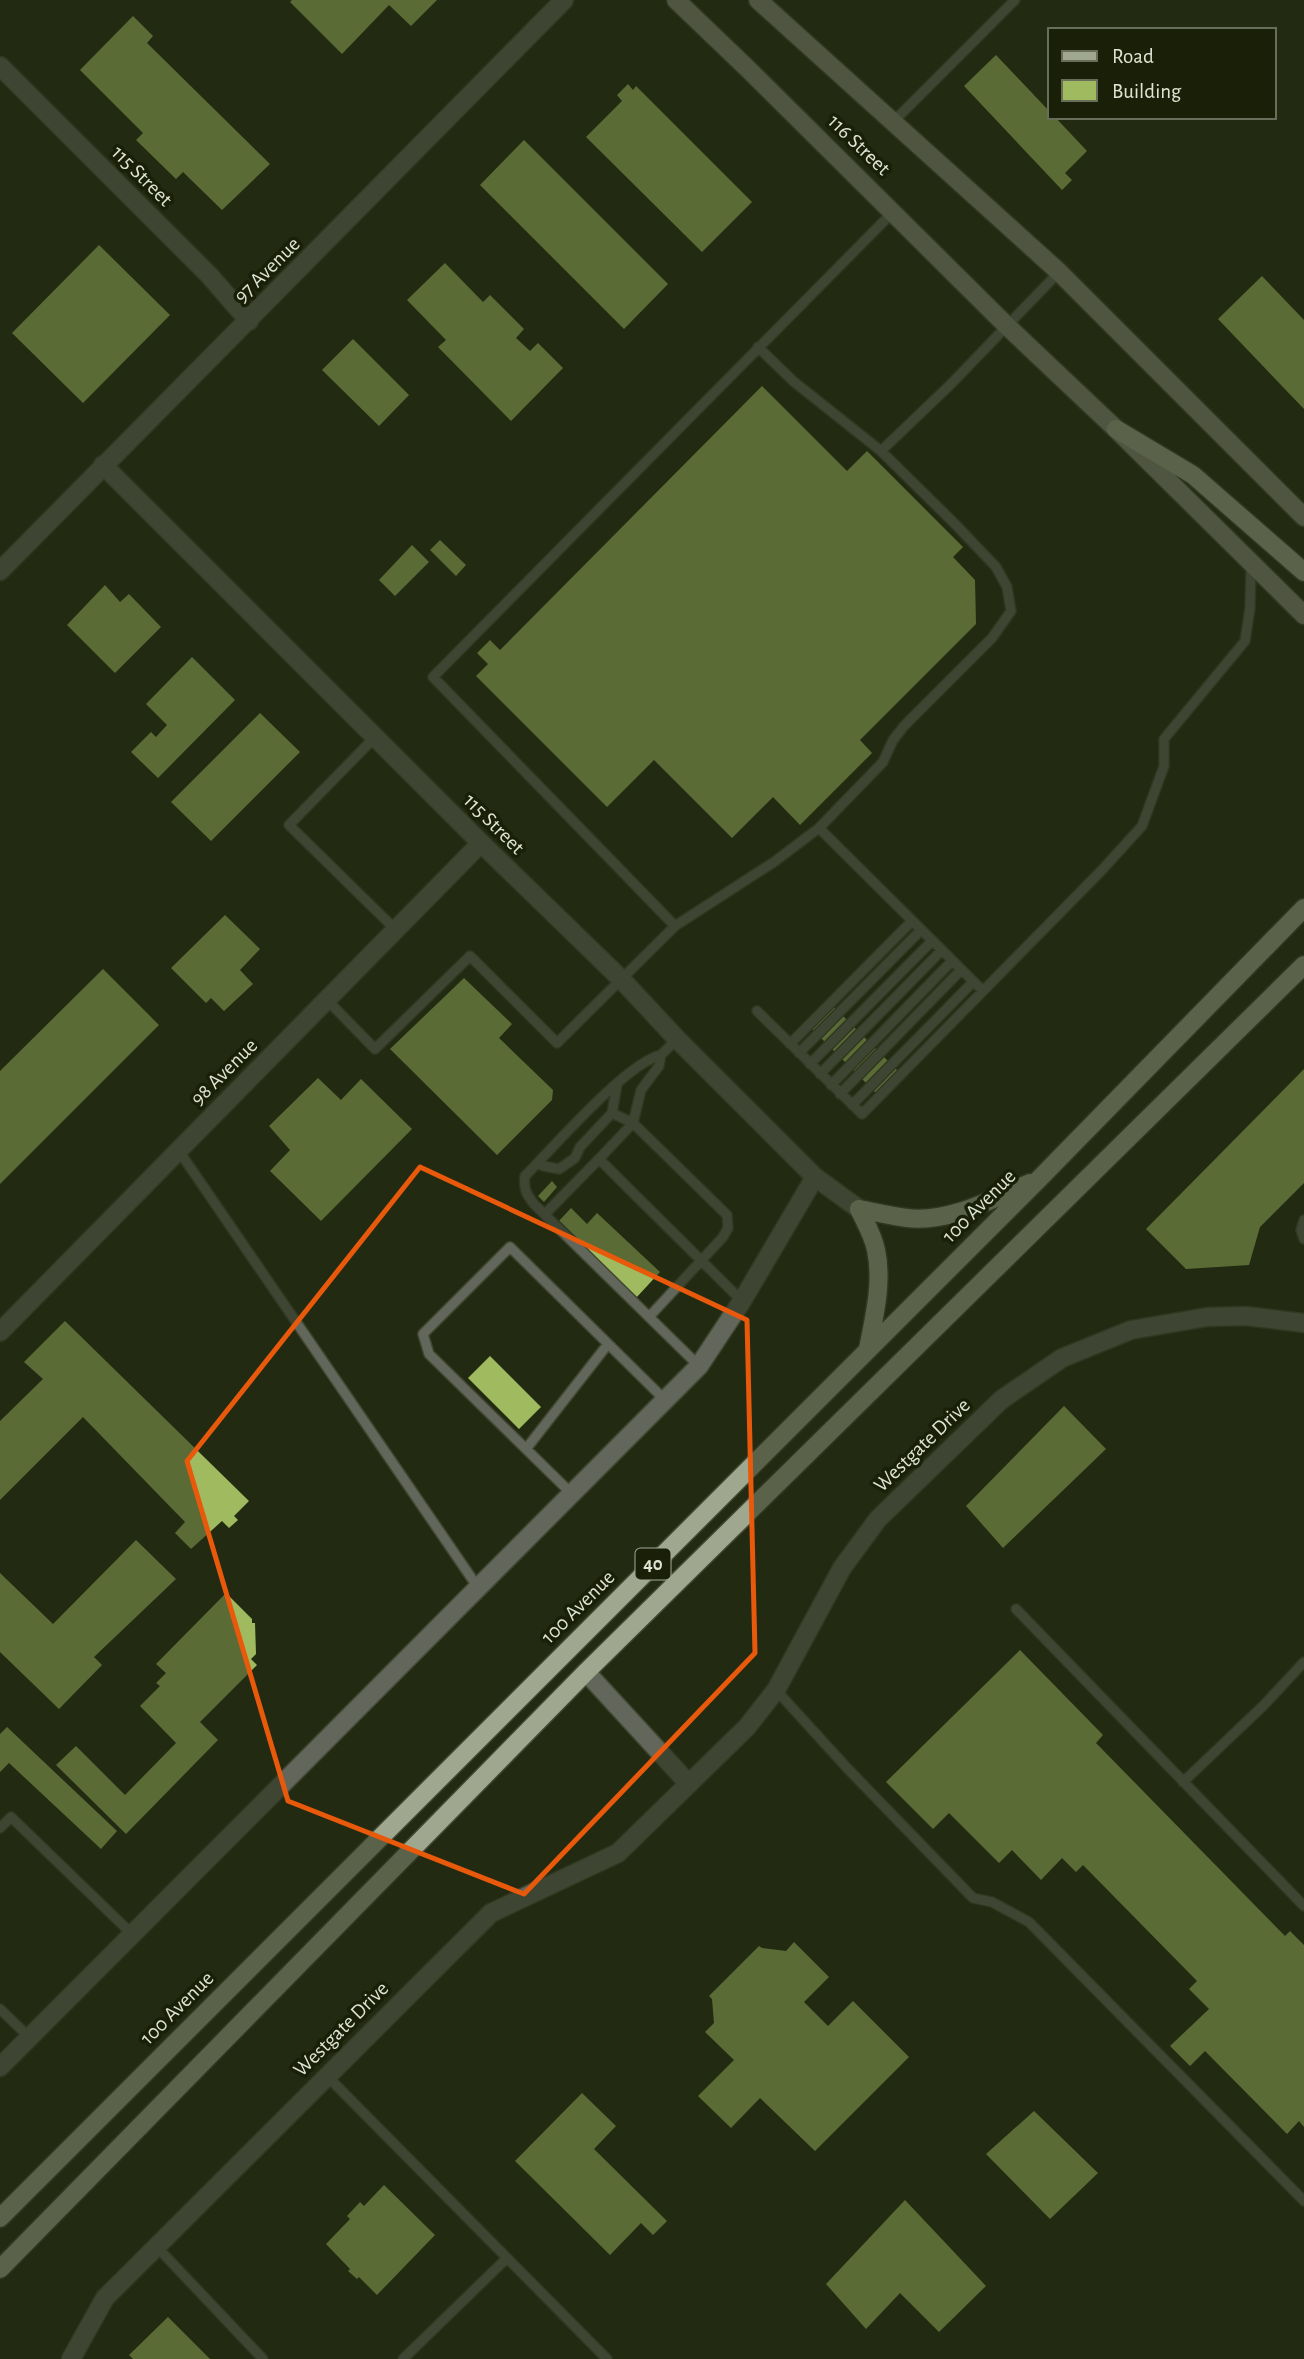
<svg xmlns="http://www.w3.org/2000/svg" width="1304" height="2359" font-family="'Alegreya Sans',sans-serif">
<rect width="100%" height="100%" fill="#232a12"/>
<path fill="#a0ba5f" d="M292,0H437L411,26L389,5L342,54L290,2Z
M133,16L153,36L147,43L270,164L222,210L183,172L176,179L136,140L143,133L80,70Z
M996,55L1050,112V117H1055L1087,151L1065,173L1072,180L1062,190L964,86Z
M628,84L633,90L636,86L752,202L702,252L586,137L622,101L617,95Z
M524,140L668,284L624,329L480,185Z
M99,245L170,315L83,403L12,333Z
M445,263L483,302L490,295L524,329L516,338L530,351L538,343L563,368L511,421L438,347L446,340L407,300Z
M1262,276L1304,320V409L1218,319Z
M353,339L409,395L379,426L322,370Z
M762,386L847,471L867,451L963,547L953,557L975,580L976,624L860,740L872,753L800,825L773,797L732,838L654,760L607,807L476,676L488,664L477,653L490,640L500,650Z
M440,540L466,565L456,576L430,550Z
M412,545L429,562L395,596L379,580Z
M105,585L120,602L129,594L161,627L115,673L67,625Z
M192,657L235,700L158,778L131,752L151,732L156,737L167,725L146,704Z
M260,713L300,752L211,841L171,802Z
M225,915L260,949L240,970L253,984L224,1011L211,998L206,1003L171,968Z
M103,969L159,1025L0,1184V1071Z
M464,978L512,1024L499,1038L553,1090L552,1100L497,1155L390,1049Z
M827,1000L905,1078L883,1100L805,1022Z
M1304,1069V1183L1260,1227L1249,1265L1186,1269L1146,1229Z
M318,1078L341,1100L361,1079L412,1129L321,1221L270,1171L290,1150L269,1126Z
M552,1181L557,1187L544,1202L538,1196Z
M571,1208L587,1224L597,1213L660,1272L636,1298L557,1223Z
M65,1321L249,1501L234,1516L238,1520L229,1528L222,1521L191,1549L175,1533L185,1522L83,1417L0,1500V1421L43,1379L24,1362Z
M490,1356L541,1407L519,1429L468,1378Z
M1064,1406L1106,1449L1003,1548L966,1506Z
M136,1540L176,1579L94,1657L102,1665L59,1709L0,1652V1573L53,1624Z
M226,1593L252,1619V1623H255L256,1654L251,1659L257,1665L200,1722L218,1740L126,1834L56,1765L76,1746L125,1795L176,1743L140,1706L160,1686L156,1683L166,1673L156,1664Z
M1020,1650L1103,1735L1096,1743L1285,1936L1290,1931L1304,1945V2127L1299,2121L1287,2134L1205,2051L1190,2066L1170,2046L1209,2009L1189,1989L1197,1981L1083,1865L1076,1872L1062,1858L1041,1880L1012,1850L999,1863L949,1813L933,1829L886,1782Z
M7,1727L117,1831L101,1849L9,1763L0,1772V1734Z
M794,1942L829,1977L804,2002L828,2026L853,2001L909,2057L815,2151L760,2098L731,2128L698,2096L734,2060L705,2032L714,2023L712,1999L709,1996L759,1946L762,1948L786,1951Z
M582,2093L616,2126L594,2149L667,2221L653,2235L641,2223L610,2255L515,2161Z
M1034,2111L1098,2173L1050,2219L986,2154Z
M384,2185L435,2235L377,2295L359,2277L357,2279L348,2271L350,2269L326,2244L350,2219L347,2216L360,2202L364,2206Z
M905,2200L986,2286L939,2332L900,2293L866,2329L826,2284Z
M168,2317L210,2359H133L129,2355Z"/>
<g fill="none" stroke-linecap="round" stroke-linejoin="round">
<defs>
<path id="service" d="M894,121L1015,0
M881,451L951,384L1059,272
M375,737L289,825L396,930
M819,828L983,991L1101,871L1142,826L1164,766V739L1245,641L1250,608L1251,565
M675,926L774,862L819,828L883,762L893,740L904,726L992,638L1011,611L1007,587L996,567L957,526L881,451L793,381L758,347
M327,1000L375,1049L470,956L557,1043L675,926L433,677L894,211
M757,1011L862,1114L983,991
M790,1044L912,921
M799,1053L921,930
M661,1055C626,1063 553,1148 525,1176C523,1189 527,1195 534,1204L699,1366
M810,1064L932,941
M820,1074L941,951
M831,1085L952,961
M840,1094L961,970
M852,1105L973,982
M612,1113L633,1123L641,1090L659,1066L661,1055L677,1039
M179,1151L479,1589
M539,1162L543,1166L559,1169L575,1158L580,1147L612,1113L617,1085
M545,1214L599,1159
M1304,1220L1301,1230L1304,1239
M649,1317L723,1237L728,1228L727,1215L633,1123L599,1159L742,1301
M526,1449L608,1344
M572,1494L429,1354L423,1334L510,1247L665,1400
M1016,1609L1304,1906
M776,1690L848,1769L973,1898L992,1902L1029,1922L1304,2201
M1183,1782L1264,1705L1304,1662
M0,1828L11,1817L133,1935
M0,2009L30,2038
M326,2075L607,2359
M156,2246L263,2359
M403,2359L507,2258"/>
<path id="minor" d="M0,66L209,275L249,321
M0,1332L481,843
M0,2067L699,1366L742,1301L815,1177"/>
<path id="tertiary" d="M103,465L481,843L622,980L677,1039L815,1177L859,1209
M0,571L564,0
M586,1672L689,1784
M71,2359L105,2298L491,1913L618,1853L747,1727L776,1690L842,1568L878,1519L1001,1400L1062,1358L1131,1330L1207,1317L1246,1316L1304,1323"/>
<path id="secondary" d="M676,0L748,69L1007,326L1116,429L1304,615
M758,0L1059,272L1304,517"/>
<path id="primary" d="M1116,429L1193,475L1304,572
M859,1209C875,1212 891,1216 907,1218C950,1223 992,1199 1030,1183
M859,1209C865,1222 873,1235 876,1250C883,1283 874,1317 868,1349
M0,2218L1039,1179L1304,908
M0,2269L586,1672L1304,965"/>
</defs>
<use href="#service" stroke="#414831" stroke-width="12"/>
<use href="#minor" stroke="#414831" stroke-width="21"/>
<use href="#tertiary" stroke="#414831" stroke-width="21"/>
<use href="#secondary" stroke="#414831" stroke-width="21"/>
<use href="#primary" stroke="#414831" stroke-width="21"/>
<use href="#service" stroke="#63675b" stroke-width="9"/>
<use href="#minor" stroke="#63675b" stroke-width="18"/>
<use href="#tertiary" stroke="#63675b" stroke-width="18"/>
<use href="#secondary" stroke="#858b78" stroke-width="18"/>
<use href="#primary" stroke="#9fa78f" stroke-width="18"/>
</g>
<path d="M0 0H1304V2359H0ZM420,1167L747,1320L755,1653L524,1894L288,1801L187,1461Z" fill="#232a12" fill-opacity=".55" fill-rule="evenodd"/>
<path fill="none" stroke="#e8590c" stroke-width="5" stroke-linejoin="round" d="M420,1167L747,1320L755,1653L524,1894L288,1801L187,1461Z"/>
<g text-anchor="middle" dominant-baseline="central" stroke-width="7" stroke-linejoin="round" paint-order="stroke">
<rect fill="#1a2008" stroke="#a4a998" stroke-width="2" x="635.5" y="1548.5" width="35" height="31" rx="5"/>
<g font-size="19" font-weight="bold" fill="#dfe4d5">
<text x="653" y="1564">40</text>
</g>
<g font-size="21" fill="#dfe4d5" stroke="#1a2008">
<text transform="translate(859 145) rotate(44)">116 Street</text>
<text transform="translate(142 176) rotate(45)">115 Street</text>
<text transform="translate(267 270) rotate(-45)">97 Avenue</text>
<text transform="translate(494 824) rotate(45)">115 Street</text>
<text transform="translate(224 1072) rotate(-45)">98 Avenue</text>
<text transform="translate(979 1206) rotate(-45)">100 Avenue</text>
<text transform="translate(922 1445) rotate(-44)">Westgate Drive</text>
<text transform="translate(578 1607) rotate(-45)">100 Avenue</text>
<text transform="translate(177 2008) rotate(-45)">100 Avenue</text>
<text transform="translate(341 2029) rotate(-45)">Westgate Drive</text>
</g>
</g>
<rect x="1048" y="28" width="228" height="91" fill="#1a2008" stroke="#696e5a" stroke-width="2"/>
<rect x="1062" y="51" width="35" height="10" fill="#9fa78f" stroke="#696e5a" stroke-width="2"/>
<text x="1112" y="63" font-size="21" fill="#dfe4d5">Road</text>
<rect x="1062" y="80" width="35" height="21" fill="#a0ba5f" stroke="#696e5a" stroke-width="2"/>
<text x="1112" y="98" font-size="21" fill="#dfe4d5">Building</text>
</svg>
